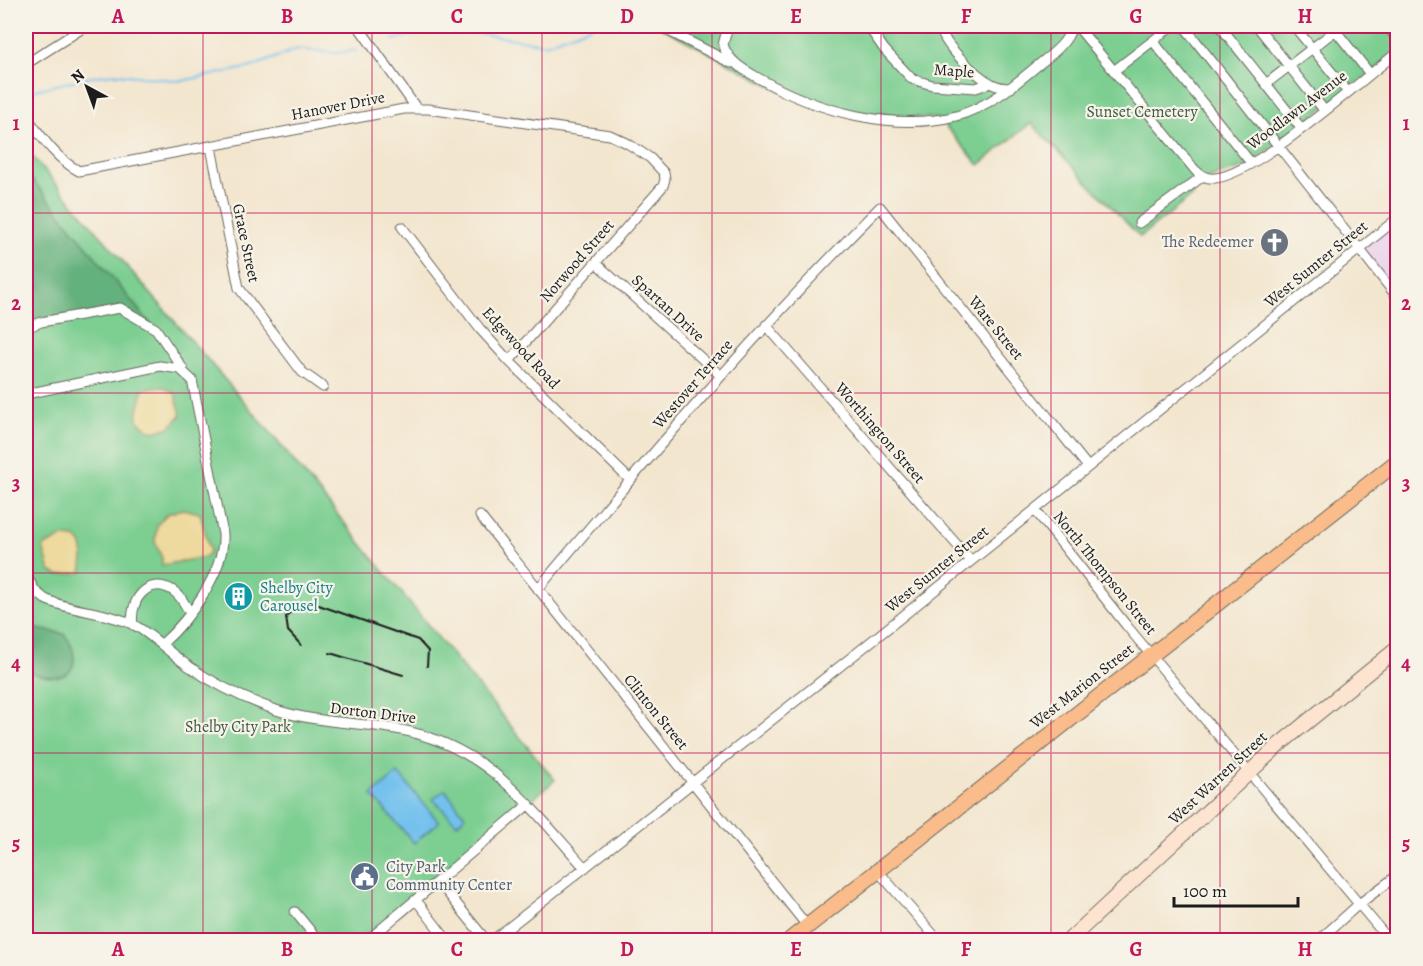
<svg xmlns="http://www.w3.org/2000/svg" width="1423" height="966" font-family="Alegreya,serif">
<rect width="100%" height="100%" fill="#f7f3e8"/>
<filter id="ink" filterUnits="userSpaceOnUse"><feTurbulence type="fractalNoise" baseFrequency=".0167" numOctaves="2"/><feDisplacementMap in="SourceGraphic" scale="12" xChannelSelector="R" yChannelSelector="G"/><feConvolveMatrix kernelMatrix="1 2 1 2 8 2 1 2 1" color-interpolation-filters="sRGB"/></filter>
<filter id="wash" filterUnits="userSpaceOnUse"><feTurbulence type="fractalNoise" baseFrequency=".008" numOctaves="4" result="noise"/><feDisplacementMap in="SourceGraphic" scale="24" xChannelSelector="R" yChannelSelector="G"/><feGaussianBlur stdDeviation="1.35" result="paint"/><feColorMatrix in="noise" values="0 0 0 0 0 0 0 0 0 0 0 0 0 0 0 0 0 1.4 0 .05"/><feComposite in="paint" operator="in"/></filter>
<g filter="url(#wash)">
<rect width="100%" height="100%" fill="#f3e6cf"/>
<path fill="#ebd1eb" d="M1397,218V298L1358,249Z"/>
<path fill="#7bce91" stroke="#4c7556" stroke-width="1.5" d="M659,26H1396L1398,52L1245,167L1194,183L1193,195L1140,237L1031,123L979,165L939,119L850,113L785,93Z
M26,149L264,425L555,780L368,940H26Z"/>
<path fill="#64b17b" stroke="#40664c" stroke-width="1.5" d="M26,172L152,326L120,308L26,328Z
M26,627L64,634C77,648 81,676 54,677C45,677 34,673 26,672Z"/>
<path fill="#eeda9e" stroke="#857b5d" stroke-width="1.5" d="M163,387L175,393L181,415L170,427L154,432C124,419 144,407 142,389Z
M183,509L200,513L210,551L205,557L162,565V558L155,542L157,525L167,514Z
M62,537L75,538C89,548 81,558 82,572L58,575L50,571L43,547Z"/>
<path fill="#72c1ed" stroke="#476e84" stroke-width="1.5" d="M398,773L439,822L414,843L372,795Z
M445,790L465,816L457,824L433,799Z"/>
<g fill="none" stroke-linecap="round" stroke-linejoin="round">
<path stroke="#72c1ed" stroke-width="2" d="M393,40L440,27L545,44L592,26
M26,92L95,76L118,74L181,81L252,67L297,49L336,53L357,50"/>
</g>
</g>
<g filter="url(#ink)">
<g fill="none" stroke-linecap="round" stroke-linejoin="round">
<defs>
<path id="minor" d="M358,26L417,109
M659,26L731,63
M728,26L723,45C730,64 746,71 762,80C817,111 894,132 956,116C988,107 1012,87 1037,66C1052,54 1067,44 1072,26
M868,26L884,49L912,79L932,85L976,88L990,83
M941,26C940,43 977,76 992,84C998,87 1005,88 1011,88
M1023,26L1044,29L1062,26
M1077,26L1195,170C1201,176 1207,179 1215,178C1257,174 1360,81 1398,52
M1184,26L1398,298
M1220,26L1301,128
M1257,26L1324,110
M1294,26L1347,91
M1332,26L1370,74
M1386,26L1398,39
M1153,41L1251,163
M26,64L86,26
M1115,70L1172,26
M1266,84L1341,26
M26,116C41,136 56,159 79,171L404,109H428L610,135L627,143L650,158L664,173L665,179L663,186L509,361
M211,147L239,288L302,372L323,387
M1139,223L1203,176
M402,227L480,329L509,361L630,480
M596,263L720,375
M766,325L971,561
M26,328L41,322L120,308L156,329L183,369
M26,394L160,366L180,369L192,380L223,534C225,572 189,620 162,644
M1035,510L1126,625L1389,940
M480,516L808,927
M26,575L35,591L45,599C72,612 105,611 132,624C152,634 168,652 187,665C214,684 244,699 276,710C317,723 355,722 396,729C485,744 529,805 585,868
M538,589C648,458 759,328 880,207L1088,467
M133,625C129,601 147,576 172,590C181,595 185,605 190,613
M878,871L938,940
M438,881L486,940
M416,900L447,940
M295,912L318,940
M368,940L529,804
M493,940L858,652L1398,218
M1319,940L1359,904L1398,875"/>
<path id="secondary" d="M1069,940L1280,744L1398,648"/>
<path id="primary" d="M790,940L1398,461"/>
</defs>
<use href="#minor" stroke="#67635b" stroke-width="11"/>
<use href="#secondary" stroke="#67635b" stroke-width="16"/>
<use href="#primary" stroke="#67635b" stroke-width="17"/>
<use href="#minor" stroke="#fff" stroke-width="9"/>
<use href="#secondary" stroke="#fde4d0" stroke-width="14"/>
<use href="#primary" stroke="#f9bc8a" stroke-width="15"/>
<path stroke="#1c1c1c" stroke-width="2" d="M301,645L288,631L286,617L297,604L313,603L418,640L428,651L427,666
M330,653L403,675"/>
</g>
</g>
<path fill="none" stroke="#c2185b" stroke-width="1.5" stroke-opacity="0.55" d="M203,26V940M372,26V940M542,26V940M712,26V940M881,26V940M1051,26V940M1220,26V940M26,213H1398M26,393H1398M26,573H1398M26,753H1398"/>
<defs>
<symbol id="church-disc" viewBox="-11 -11 22 22"><circle r="9.5" fill="#6b7280" stroke="#f7f3e8"/><path d="M-1.2-6h2.4v3.5h3.3v2.4h-3.3V6h-2.4V-.1h-3.3v-2.4h3.3Z" fill="#fff"/></symbol>
<symbol id="building-disc" viewBox="-11 -11 22 22"><circle r="9.5" fill="#0f9aa8" stroke="#f7f3e8"/><path d="M-4-6H4V6H1V3H-1V6H-4ZM-2.5-4.3h1.7v1.8h-1.7ZM.8-4.3h1.7v1.8H.8ZM-2.5-1h1.7V.8h-1.7ZM.8-1h1.7V.8H.8Z" fill="#fff"/></symbol>
<symbol id="civic-disc" viewBox="-11 -11 22 22"><circle r="9.5" fill="#5c6f8a" stroke="#f7f3e8"/><path d="M-.6-6.5H3V-4.5H.6V-3L4-1V1h2V6H-6V1h2V-1L-.6-3ZM-1.2 2.5V6h2.4V2.5Z" fill="#fff"/></symbol>
</defs>
<g fill-rule="evenodd">
<use href="#church-disc" x="1258" y="226" width="33" height="33"/>
<use href="#building-disc" x="222" y="580" width="33" height="33"/>
<use href="#civic-disc" x="348" y="860" width="33" height="33"/>
</g>
<g text-anchor="middle" dominant-baseline="central" stroke-width="4.5" stroke-linejoin="round" paint-order="stroke">
<g font-size="16" fill="#1c1c1c" stroke="#f7f3e8">
<text transform="translate(954 71) rotate(4)">Maple</text>
<text transform="translate(338 106) rotate(-11)">Hanover Drive</text>
<text transform="translate(1297 110) rotate(-37)">Woodlawn Avenue</text>
<text transform="translate(246 243) rotate(78)">Grace Street</text>
<text transform="translate(577 261) rotate(-49)">Norwood Street</text>
<text transform="translate(1316 264) rotate(-39)">West Sumter Street</text>
<text transform="translate(668 308) rotate(42)">Spartan Drive</text>
<text transform="translate(996 328) rotate(51)">Ware Street</text>
<text transform="translate(521 348) rotate(47)">Edgewood Road</text>
<text transform="translate(693 384) rotate(-49)">Westover Terrace</text>
<text transform="translate(880 433) rotate(49)">Worthington Street</text>
<text transform="translate(937 569) rotate(-39)">West Sumter Street</text>
<text transform="translate(1105 573) rotate(51)">North Thompson Street</text>
<text transform="translate(1082 686) rotate(-38)">West Marion Street</text>
<text transform="translate(656 712) rotate(51)">Clinton Street</text>
<text transform="translate(373 713) rotate(7)">Dorton Drive</text>
<text transform="translate(1218 778) rotate(-43)">West Warren Street</text>
</g>
<g font-size="16" fill="#3d5a45" stroke="#f7f3e8">
<text x="1142" y="112">Sunset Cemetery</text>
<text x="238" y="727">Shelby City Park</text>
</g>
<g font-size="16" fill="#5b616d" stroke="#f7f3e8" text-anchor="end">
<text x="1254" y="242">The Redeemer</text>
</g>
<g font-size="16" fill="#0d838f" stroke="#f7f3e8" text-anchor="start">
<text x="260" y="588">Shelby City<tspan x="260" dy="18">Carousel</tspan></text>
</g>
<g font-size="16" fill="#4e5e75" stroke="#f7f3e8" text-anchor="start">
<text x="386" y="867">City Park<tspan x="386" dy="18">Community Center</tspan></text>
</g>
</g>
<rect width="1423" height="966" fill="none" stroke="#f7f3e8" stroke-width="66"/>
<g transform="translate(87 87) rotate(319)" stroke="#f7f3e8" stroke-width="4.5" paint-order="stroke">
<path d="M0-4.5L10 22L0 15L-10 22Z" fill="#1c1c1c"/>
<text y="-9" font-size="16" font-weight="bold" text-anchor="middle" fill="#1c1c1c">N</text>
</g>
<path d="M1174 897v9h124v-9" fill="none" stroke="#1c1c1c" stroke-width="3"/>
<text x="1183" y="897" font-size="18" fill="#1c1c1c" stroke="#f7f3e8" stroke-width="4.5" paint-order="stroke">100 m</text>
<rect x="33" y="33" width="1357" height="900" fill="none" stroke="#c2185b" stroke-width="2"/>
<g font-size="20" text-anchor="middle" font-weight="bold" fill="#c2185b">
<text x="118" y="23">A</text>
<text x="287" y="23">B</text>
<text x="457" y="23">C</text>
<text x="627" y="23">D</text>
<text x="796" y="23">E</text>
<text x="966" y="23">F</text>
<text x="1136" y="23">G</text>
<text x="1305" y="23">H</text>
<text x="16" y="130">1</text>
<text x="1406" y="130">1</text>
<text x="16" y="310">2</text>
<text x="1406" y="310">2</text>
<text x="16" y="490">3</text>
<text x="1406" y="490">3</text>
<text x="16" y="670">4</text>
<text x="1406" y="670">4</text>
<text x="16" y="850">5</text>
<text x="1406" y="850">5</text>
<text x="118" y="956">A</text>
<text x="287" y="956">B</text>
<text x="457" y="956">C</text>
<text x="627" y="956">D</text>
<text x="796" y="956">E</text>
<text x="966" y="956">F</text>
<text x="1136" y="956">G</text>
<text x="1305" y="956">H</text>
</g>
</svg>
